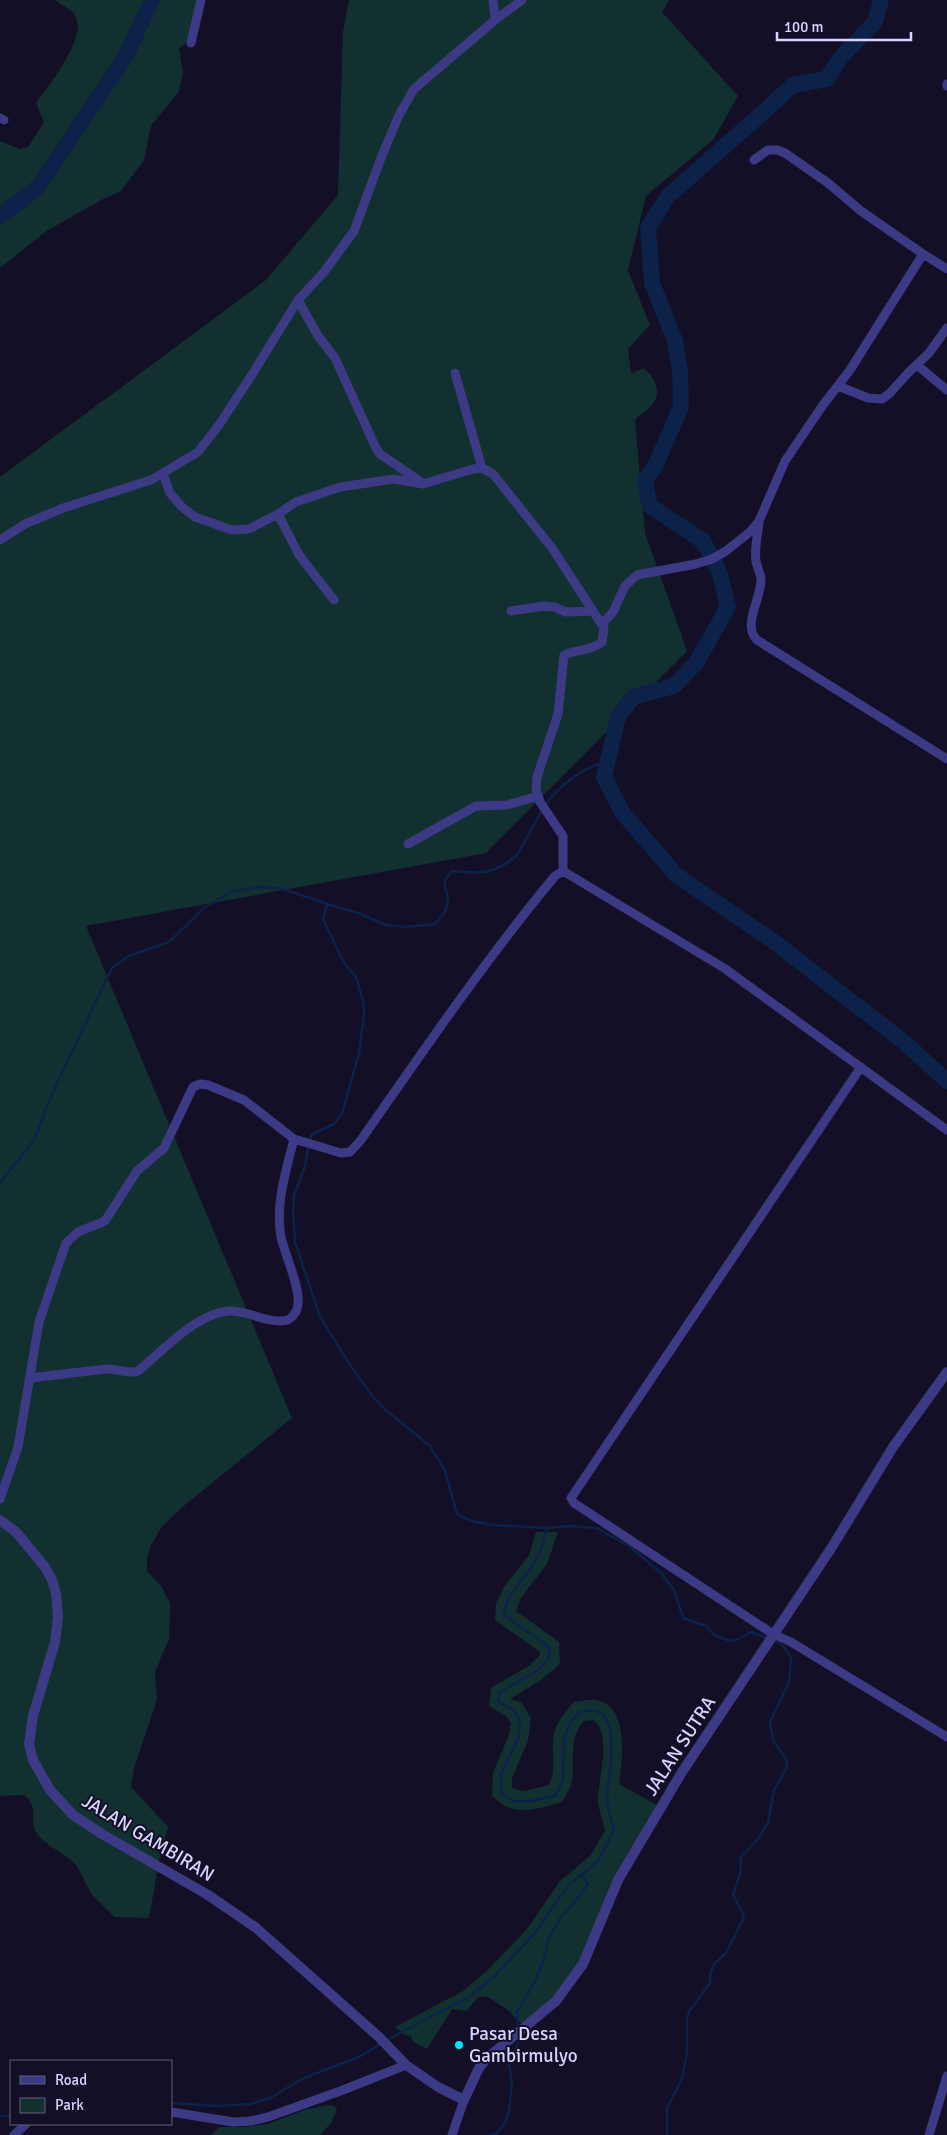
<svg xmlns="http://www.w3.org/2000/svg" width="947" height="2135" font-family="Signika,sans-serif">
<rect width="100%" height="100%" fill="#130f26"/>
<path fill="#12302f" d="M55,0H198L188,42L179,48L183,73L179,91L151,126L144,160L127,183L121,191L103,199L48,230L0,268V141L20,149L28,147L44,122L36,103C51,82 74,54 78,28C78,23 76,17 74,13Z
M349,0H669L662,12L738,96L713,140L646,196L628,270L650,325L628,349L631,374L643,368C656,377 664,395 649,408C644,414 639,413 635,421L645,533L687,651L486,853L86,926L292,1418L180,1509L161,1528L151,1545L147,1558V1571L161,1586L170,1603L169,1639L155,1672L157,1700L134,1768L131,1787L168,1827L160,1856L149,1918L115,1917C108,1910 100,1903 93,1896C85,1885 81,1868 71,1860C60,1851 41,1843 35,1830C29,1818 40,1809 24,1795L0,1796V477L266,280L338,195L343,32Z
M536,1532H558L547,1564L521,1598L516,1611L559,1642L560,1664L541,1680L510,1699L522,1703L531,1718L528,1741L512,1778V1788L523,1791L549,1785C556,1771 552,1755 553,1739C555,1724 564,1713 574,1702C581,1701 591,1699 597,1700C630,1707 622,1761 619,1784L657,1805L580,1962L553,1999L522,2024L508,2010L486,1996L477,1998L467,2011L452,2009L427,2049L413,2042L411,2036L405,2035L395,2027L463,1991L486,1972L527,1929L560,1881L591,1855L605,1830C603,1820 598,1809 598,1799C598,1779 613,1734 593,1720L584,1721C568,1739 575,1759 572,1781C571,1788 565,1796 562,1802C535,1809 513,1819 492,1795L493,1773L509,1735L511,1723L507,1717L489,1706L491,1688L530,1665L540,1655V1652L495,1620L496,1604L504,1587L529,1555Z
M328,2105L334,2106L337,2110L331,2123L320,2135H211L219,2127H245L268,2124L304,2110Z"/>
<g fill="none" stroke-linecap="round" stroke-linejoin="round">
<path stroke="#0c2248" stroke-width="2.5" d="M545,805C559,785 584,767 608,761
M310,1141L311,1135L334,1124L342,1114L359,1053L364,1015L363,1001L356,977L344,963L323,919L327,904L358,913L386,925L406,927L435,924C441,917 448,910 448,900C447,885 439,885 452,871C481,874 495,875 518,854L542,810
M308,1147L305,1167L294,1195L293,1213L295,1242L320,1317L352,1368L373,1397L387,1411L430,1446L445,1471L457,1514L471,1521L493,1525L547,1528L569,1526L596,1528L629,1546L661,1573L674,1590L683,1618L706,1626L714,1635L730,1641L739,1639L751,1632L767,1638
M0,1183L34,1140L52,1094L112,968L129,956L169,942L204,908L231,892L260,887L283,889L327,904
M518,2029L517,2012L537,1978L545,1956L549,1938L560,1918L579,1897L588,1883L582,1875
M387,2040L467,1998L492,1979L534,1934L567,1887L598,1861L614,1831C612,1821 607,1808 607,1797C608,1779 622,1716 595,1711C590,1710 584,1712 579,1712L569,1724L564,1740L563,1780L556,1795C537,1799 515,1809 501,1792V1775L518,1738L520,1720L514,1711L498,1701L499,1693L535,1672L549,1659V1647L504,1615C506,1591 527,1579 537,1558C542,1549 544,1538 547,1528
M171,2103L217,2106L250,2104L270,2098L304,2078L359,2057L382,2043
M0,2116H11
M491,2135L496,2134L505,2123L509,2111L512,2084L509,2063L520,2039L519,2035
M667,2135V2108L682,2079L687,2054V2018L690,2010L710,1983V1975L714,1964L726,1953L744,1917L733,1894L740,1874L741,1857L758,1839L768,1823L774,1790L786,1769L787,1761L773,1740L770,1722L789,1682L791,1660L790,1655L782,1645L772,1640"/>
<path stroke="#0c2248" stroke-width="16" d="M881,0L875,22L841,57L827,79L793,85L758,117L668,196L648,228L652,283L675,341L680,370L681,407L655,466L645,481L650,506L703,541L719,571L728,607L696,663L674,686L633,697L618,717L604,777L622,812L676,875L773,941L904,1042L947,1081
M0,216L37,188L124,59L152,0"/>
<path stroke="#3d3a85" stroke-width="9" d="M493,0L495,20
M191,43L201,0
M947,84V86
M0,118L4,120
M923,254L947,269
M298,300L318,336L335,358L375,446L380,454L421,482
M917,365L947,390
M455,373L482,468
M838,386L868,398L882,399L889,394L909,372L929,353L947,328
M163,474L170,493L182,507L195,517L232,530L249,529L278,514L296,502L340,487L394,479L423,484L473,469L482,468L493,474L552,548L604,628L602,642C591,651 577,649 564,655L558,714L537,777L536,790L540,802L563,836V871L724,968L947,1130
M278,514L299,555L334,600
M759,522C758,534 754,548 756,561C757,568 761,574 761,580C761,599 742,625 757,640L947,759
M0,540L25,524L63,508L151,480L198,452L219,425L253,373L298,300L324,272L354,231L381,158L399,115L414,89L495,20L522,0
M511,611L544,606L555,607L565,612L593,611
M602,624L613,612L625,586L637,575L696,564L712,559L726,551L751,531L759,521L785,461L823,405L850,370L923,254L861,211L828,183L785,153L777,150H768L754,160
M408,844L476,806L507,805L538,796
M861,1067L571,1498L574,1503L773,1634L791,1642L947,1737
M30,1378L106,1369C118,1368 127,1375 138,1371C163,1351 199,1310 233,1311C249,1312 266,1322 282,1321C291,1321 298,1312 298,1303C300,1287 285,1255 281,1237C275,1204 286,1171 294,1139
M0,1499L18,1447L39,1322L66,1243L78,1232L105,1221L137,1171L164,1148L193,1087L200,1084L208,1085L244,1100L294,1139L341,1153L350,1152L361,1140C424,1050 485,960 555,876L563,871
M171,2112L233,2122L251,2121L268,2117L343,2090L406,2065
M14,2135L26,2124
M452,2135L464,2100
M929,2135L947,2076"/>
<path stroke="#3d3a85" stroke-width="10" d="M0,1520L16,1532L45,1567L52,1580L56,1594L58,1617L55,1642L33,1716L29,1744L33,1760L50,1790L73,1815L102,1834L208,1895L255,1927L379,2037L406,2065L438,2087L464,2100L479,2068L486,2059L556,2001L583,1964L618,1880L682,1772L832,1547L893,1447L947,1372"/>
</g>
<circle fill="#00e5ff" stroke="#130f26" stroke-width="2" cx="459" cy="2045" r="5"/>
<g text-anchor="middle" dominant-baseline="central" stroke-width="4" stroke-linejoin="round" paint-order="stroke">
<g font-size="19" fill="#d9d4ff" stroke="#130f26">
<text transform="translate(680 1746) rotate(-57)">JALAN SUTRA</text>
<text transform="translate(148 1838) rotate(31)">JALAN GAMBIRAN</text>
</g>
<g font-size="19" fill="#d9d4ff" stroke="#130f26" text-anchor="start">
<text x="469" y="2034">Pasar Desa<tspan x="469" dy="22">Gambirmulyo</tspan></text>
</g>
</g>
<rect x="10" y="2060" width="162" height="65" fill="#130f26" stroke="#625e7d"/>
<rect x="20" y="2076" width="25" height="8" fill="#3d3a85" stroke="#625e7d"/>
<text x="55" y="2085" font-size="15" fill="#d9d4ff">Road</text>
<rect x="20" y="2098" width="25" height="15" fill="#12302f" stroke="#625e7d"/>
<text x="55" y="2110" font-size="15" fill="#d9d4ff">Park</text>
<path d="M777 32v8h134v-8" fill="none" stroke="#d9d4ff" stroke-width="2.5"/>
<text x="784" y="32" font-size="15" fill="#d9d4ff" stroke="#130f26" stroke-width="4" paint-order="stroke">100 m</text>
</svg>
